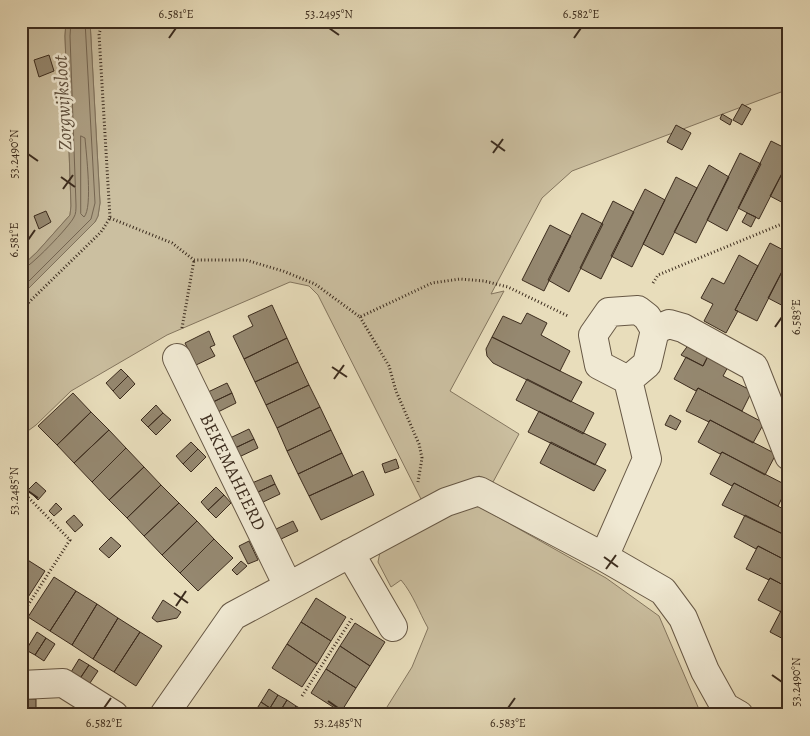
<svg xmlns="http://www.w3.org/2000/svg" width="810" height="736" font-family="Alegreya,serif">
<rect width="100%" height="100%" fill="#e8ddbb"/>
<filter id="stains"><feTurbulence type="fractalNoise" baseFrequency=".004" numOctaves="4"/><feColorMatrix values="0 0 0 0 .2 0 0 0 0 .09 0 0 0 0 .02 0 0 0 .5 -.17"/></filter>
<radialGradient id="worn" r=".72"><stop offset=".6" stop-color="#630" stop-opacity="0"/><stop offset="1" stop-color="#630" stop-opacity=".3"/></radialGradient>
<path fill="#cbbfa0" stroke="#84765f" d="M21,21H66L65,36L71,206L70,215L37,252L21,267Z
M90,21H789V89L572,171L542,198L491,294L504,291L450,391L519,434L493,482L479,476L423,503L318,295L309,286L290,282L167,335L71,391L36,425L21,436V296L95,222L98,216L100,203Z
M471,502L606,578L659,616L698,707L702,713L707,715H382L412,667L428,628C419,612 413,594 401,580L391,587L378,562L380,552Z"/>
<path fill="#aea186" stroke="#80725c" d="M66,21H90L100,203L98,216L95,222L21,296V267L37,252L70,215L71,206L65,36Z"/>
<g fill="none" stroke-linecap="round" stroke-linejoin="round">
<path stroke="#756652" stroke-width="1" d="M81,136L85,138C86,152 93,208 84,217L81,214Z
M21,270C29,269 70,226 74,217C76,214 76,209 76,205L70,36L71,21
M21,289L91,219L95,203L85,21"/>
</g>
<path fill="#958870" stroke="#3c2c1e" d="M49,55L54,71L39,77L34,60Z
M742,104L751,109L742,125L733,120Z
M722,114L732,120L730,125L720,119Z
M676,125L691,133L682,150L667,142Z
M771,141L789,150V160L759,219L738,208Z
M740,153L761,164L727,231L707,220Z
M789,160V206L770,196Z
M709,165L729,177L696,243L674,232Z
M676,177L697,188L663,255L643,244Z
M645,189L665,200L632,267L611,256Z
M613,201L634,212L601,279L580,268Z
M46,211L51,222L39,229L34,216Z
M582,213L603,224L569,292L548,280Z
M747,213L756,217L751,227L742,222Z
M550,225L571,236L544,291L522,280Z
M770,243L789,253V258L757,321L735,310Z
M739,255L758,266L735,310L738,311L726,333L704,321L713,304L701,298L712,278L724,284Z
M789,258V309L768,298Z
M272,305L287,338L244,359L233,336L253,326L248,316Z
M527,313L547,323L541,335L570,351L560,371L492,337L503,316L521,324Z
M209,331L215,345L210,347L215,356L196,365L185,343Z
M492,337L582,382L571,402L493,363L487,356L486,349Z
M287,338L298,362L255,382L244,359Z
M689,344L709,354L703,366L681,355Z
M709,354L729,365L723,376L752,391L742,411L698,388L696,391L674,379L686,357L703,366Z
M298,362L309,385L266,405L255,382Z
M121,369L128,376L113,391L106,383Z
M128,376L135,384L120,399L113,391Z
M527,379L594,413L583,434L516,400Z
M227,383L232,393L213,402L208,392Z
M309,385L320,407L277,428L266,405Z
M698,388L764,423L753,443L710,420L709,422L686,411Z
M73,393L91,412L57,445L38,426Z
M232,393L236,403L218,412L213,402Z
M156,405L163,413L148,427L141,420Z
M320,407L331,430L287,451L277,428Z
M539,411L606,444L595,465L528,432Z
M91,412L109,430L74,463L57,445Z
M163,413L171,420L156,435L148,427Z
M670,415L681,421L676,430L665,425Z
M710,420L776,454L765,475L722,452L720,454L698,442Z
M249,429L254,439L235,448L230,438Z
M109,430L126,448L92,482L74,463Z
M331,430L342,453L298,474L287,451Z
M254,439L258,448L239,457L235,448Z
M191,442L198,449L183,464L176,456Z
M551,442L606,470L594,491L540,463Z
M126,448L144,467L109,500L92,482Z
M198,449L206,457L191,472L183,464Z
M722,452L788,486L778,506L734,483L732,486L710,474Z
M342,453L353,476L309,496L298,474Z
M396,459L399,468L385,473L382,464Z
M144,467L161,485L127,518L109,500Z
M363,471L374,495L321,520L309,496Z
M271,475L275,484L256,493L252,483Z
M36,482L46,491L38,500L28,490Z
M734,483L789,512V537L722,505Z
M275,484L280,494L261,503L256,493Z
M161,485L179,503L144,536L127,518Z
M216,487L224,495L208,510L201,502Z
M224,495L231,503L216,518L208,510Z
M56,503L62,509L54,516L49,511Z
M179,503L197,521L162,555L144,536Z
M74,515L83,525L75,532L66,522Z
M745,515L789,537V562L758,546L756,549L734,537Z
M197,521L214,539L180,573L162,555Z
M293,521L298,531L279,540L274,530Z
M111,537L121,546L109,558L99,549Z
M214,539L233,558L198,591L180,573Z
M249,541L258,560L248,564L239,546Z
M758,546L789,562V588L770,578L769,580L746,569Z
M23,557L45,571L21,608V559Z
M241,561L247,566L237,575L232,570Z
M54,577L76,591L50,631L28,617Z
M770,578L789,588V613L782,609L781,612L758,600Z
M76,591L97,604L72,645L50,631Z
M316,598L346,617L331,641L301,622Z
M163,600L181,612L177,618L157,622L152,618Z
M97,604L118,618L93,659L72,645Z
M782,609L789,613V642L770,632Z
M118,618L140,632L114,672L93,659Z
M301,622L331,641L317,664L287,644Z
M355,623L385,642L370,666L340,646Z
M37,632L46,638L35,655L26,650Z
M140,632L162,646L136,686L114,672Z
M46,638L55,644L44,661L35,655Z
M287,644L317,664L302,687L272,668Z
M340,646L370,666L356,688L326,669Z
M789,651V666L783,663Z
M79,659L89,665L77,683L68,677Z
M89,665L98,671L86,689L77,683Z
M326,669L356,688L341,712L311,693Z
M269,689L278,695L270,708L261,702Z
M278,695L287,700L279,713L270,708Z
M21,699H25V715H21Z
M25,699H36V715H25Z
M287,700L296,706L291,715H281L279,713Z
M261,702L270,708L266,715H253Z
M296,706L305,711L303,715H291Z
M270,708L279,713L278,715H266Z"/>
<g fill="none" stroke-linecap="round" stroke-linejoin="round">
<defs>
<path id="street" d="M655,330L669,324L683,328L754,367L789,456
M177,358L288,586
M350,553L393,627
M604,557L663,591L683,618L705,671L725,707L739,715
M21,685L63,683L114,715
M164,715L233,616L446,502L479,491L604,557L647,459L628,380L599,365L593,335L609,312L638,310L647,317L655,330L647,364L628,380"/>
</defs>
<use href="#street" stroke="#675845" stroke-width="30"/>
<path stroke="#3c2c1e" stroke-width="3" stroke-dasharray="1 2.5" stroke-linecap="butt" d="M110,218L172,243L194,260H246L283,271L315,284L360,317L432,283L460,279L484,281L508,287L568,316
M653,283L658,275L789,221
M21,310L101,232L110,218L99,34L103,21
M360,317L389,366L396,391L419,444L422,458L418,482
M182,328L194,260
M21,490L70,540L21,616
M302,696L353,617"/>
<use href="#street" stroke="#f0e9d3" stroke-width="28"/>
</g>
<path fill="none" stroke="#3c2c1e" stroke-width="2" d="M329,28L339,35M169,38L176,28M574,38L581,28M491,141L505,151M493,153L503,139M28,154L38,161M61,177L75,187M63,189L73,175M28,240L35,230M775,327L782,317M332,367L347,377M334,379L344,365M28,491L38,498M604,557L618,567M606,569L616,555M174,593L188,603M176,606L186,591M772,675L782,682M328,701L338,708M104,708L111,698M508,708L515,698"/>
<g text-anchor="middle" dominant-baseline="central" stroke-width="5" stroke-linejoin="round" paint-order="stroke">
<g font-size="18" fill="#3c2c1e" stroke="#f0e9d3">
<text transform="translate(233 472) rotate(64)">BEKEMAHEERD</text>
</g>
<g font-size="19" font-style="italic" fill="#5e4f3d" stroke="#f0e9d3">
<text transform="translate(63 103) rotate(-93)">Zorgwijksloot</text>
</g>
</g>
<rect width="810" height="736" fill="none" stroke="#e8ddbb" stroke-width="55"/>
<rect x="28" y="28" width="754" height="680" fill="none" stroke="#3c2c1e" stroke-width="2"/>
<g font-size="12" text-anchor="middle" fill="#3c2c1e">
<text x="176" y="18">6.581°E</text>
<text x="329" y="18">53.2495°N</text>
<text x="581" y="18">6.582°E</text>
<text transform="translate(14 154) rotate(-90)" y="4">53.2490°N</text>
<text transform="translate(14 240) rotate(-90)" y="4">6.581°E</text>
<text transform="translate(796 317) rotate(-90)" y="4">6.583°E</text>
<text transform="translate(14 491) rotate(-90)" y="4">53.2485°N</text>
<text transform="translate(796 682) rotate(-90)" y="4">53.2490°N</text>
<text x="104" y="727">6.582°E</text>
<text x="338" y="727">53.2485°N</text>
<text x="508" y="727">6.583°E</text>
</g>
<rect width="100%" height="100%" filter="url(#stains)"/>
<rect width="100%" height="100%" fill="url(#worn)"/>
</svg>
